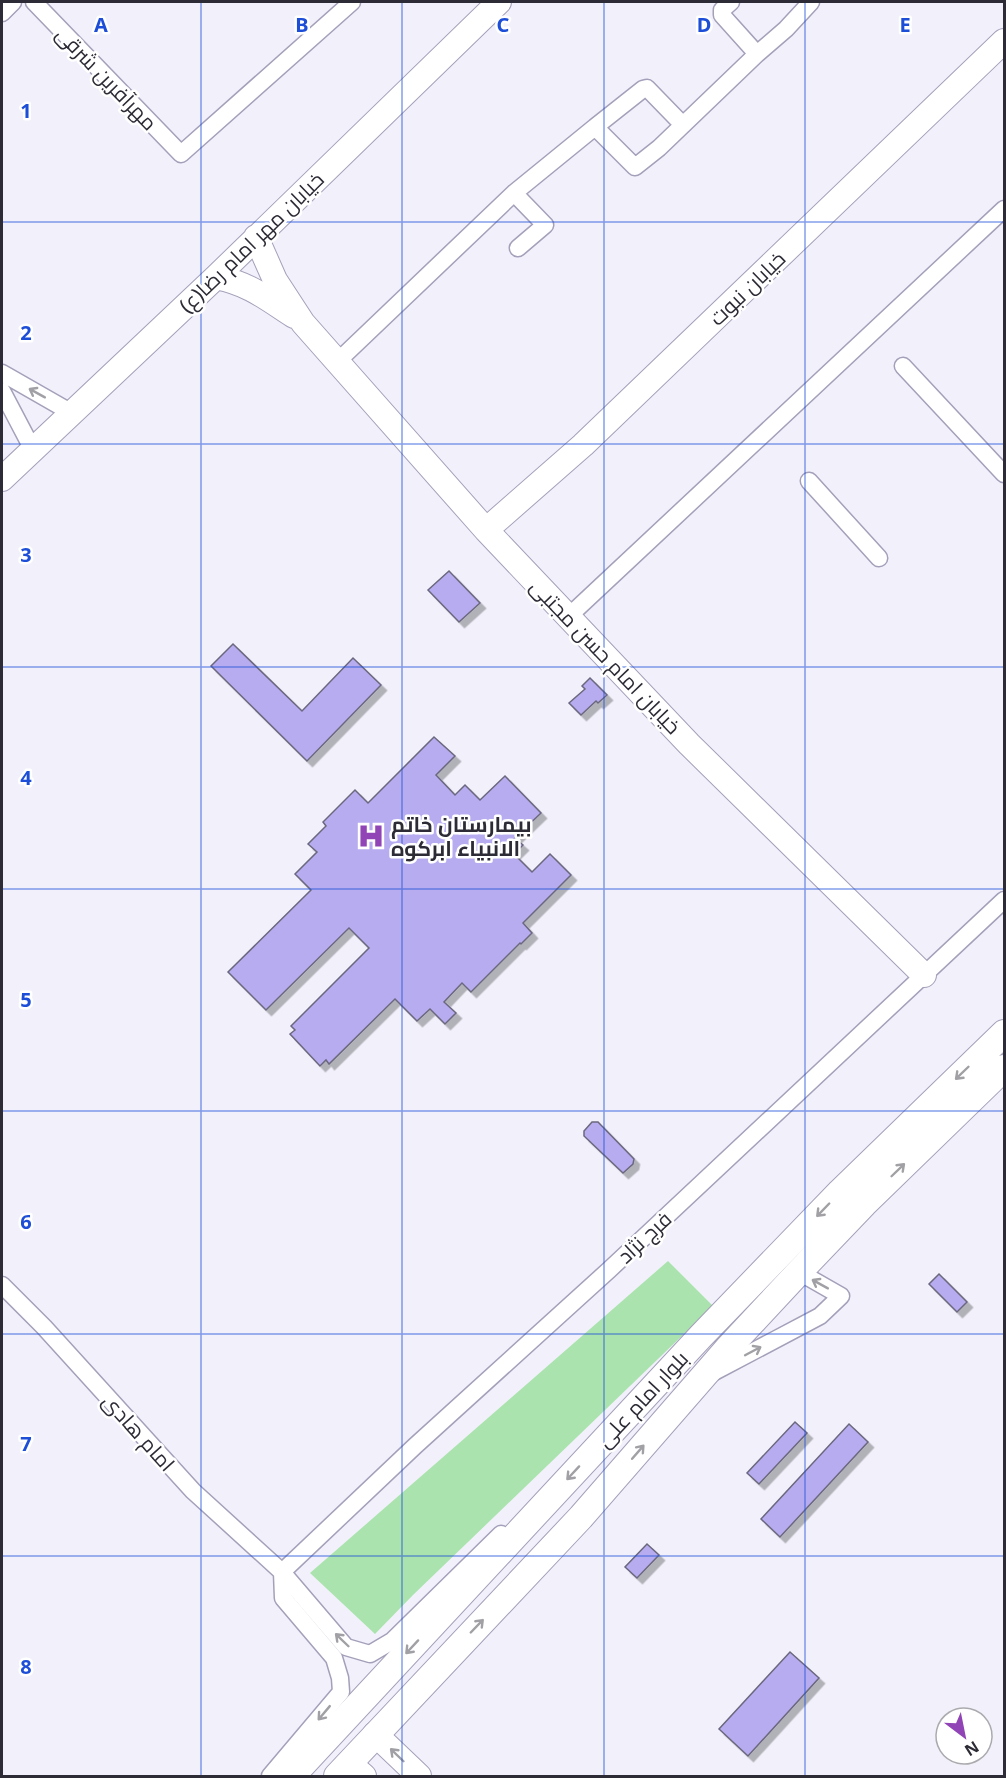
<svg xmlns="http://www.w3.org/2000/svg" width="1006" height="1778" font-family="'Noto Sans',Cairo,sans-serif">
<defs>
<filter id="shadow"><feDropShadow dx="5.5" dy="5.5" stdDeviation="0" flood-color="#0004"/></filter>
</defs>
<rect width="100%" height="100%" fill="#f2f1fb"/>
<path fill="#aae3ad" d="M668,1261L713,1306L413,1595L375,1634L310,1573Z"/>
<path fill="#b7acef" stroke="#6b687f" stroke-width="1.5" filter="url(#shadow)" d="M449,571L480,603L459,622L428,590Z
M233,644L302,711L353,658L381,685L307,761L211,666Z
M590,678L607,695L598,703L596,701L581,715L569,703L585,689L582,686Z
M434,737L455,756L436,775L455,795L465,785L480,800L505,776L541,813L515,838L523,845L514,854L532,872L550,854L571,875L523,923L532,933L521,944L520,943L471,992L462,983L444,1002L456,1013L445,1024L430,1009L417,1021L395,999L329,1064L326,1060L320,1066L290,1034L295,1030L291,1026L369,948L349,928L266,1010L228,972L311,890L295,874L317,852L308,844L326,826L323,822L355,790L368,803Z
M592,1122H598L634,1159L633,1164L623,1173L584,1136V1131Z
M939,1274L967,1302L957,1312L929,1284Z
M795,1422L807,1433L759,1484L747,1473Z
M849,1424L868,1442L780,1537L761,1519Z
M647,1544L659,1555L637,1578L625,1567Z
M790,1652L819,1678L748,1756L719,1729Z"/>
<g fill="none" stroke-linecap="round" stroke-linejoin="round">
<defs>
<path id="street" d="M34,2L181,154L352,2
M731,2L722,10V15L757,54
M2,13L13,2
M595,127L643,89L647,88L682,124
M518,248L545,225L514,193L595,127L635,167L659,148L757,54L786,29L811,2
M338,361L514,193
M903,366L1004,474
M2,373L72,413
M2,391L33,450
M809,481L879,558
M568,617L1004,209
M2,1285L44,1327L193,1491L282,1572L415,1446L609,1270L1004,900
M714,1372L820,1316L841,1296L799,1272
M270,1776L341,1692L340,1678L334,1658L283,1598L282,1572L346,1647L370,1654L392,1641L501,1534"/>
<path id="secondary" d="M256,237L275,280L303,323L486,530L689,744L924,975
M216,277C250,284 266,298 294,316
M2,479L216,277L499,2
M486,530L583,445L1004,41
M375,1734L419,1776
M349,1763L364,1776"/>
<path id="primary" d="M292,1776L701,1336L840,1192L1004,1033
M337,1776L581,1517L729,1347L799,1272L864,1204L1004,1068"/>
</defs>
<use href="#street" stroke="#a4a0ba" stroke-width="19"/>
<use href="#secondary" stroke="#a4a0ba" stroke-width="26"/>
<use href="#primary" stroke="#a4a0ba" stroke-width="28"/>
<use href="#street" stroke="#fff" stroke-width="16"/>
<use href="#secondary" stroke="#fff" stroke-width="24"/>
<use href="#primary" stroke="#fff" stroke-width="26"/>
</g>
<defs><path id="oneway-shaft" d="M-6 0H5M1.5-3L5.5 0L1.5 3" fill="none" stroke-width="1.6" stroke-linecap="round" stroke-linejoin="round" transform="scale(1.5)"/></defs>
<g stroke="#a0a0a5">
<use href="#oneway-shaft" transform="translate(37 393) rotate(-151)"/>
<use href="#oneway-shaft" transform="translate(962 1073) rotate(136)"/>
<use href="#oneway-shaft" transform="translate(898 1170) rotate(-44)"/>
<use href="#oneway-shaft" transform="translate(823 1210) rotate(134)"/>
<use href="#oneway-shaft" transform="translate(820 1284) rotate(-151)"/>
<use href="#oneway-shaft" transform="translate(753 1351) rotate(-28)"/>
<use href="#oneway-shaft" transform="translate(638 1452) rotate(-49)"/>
<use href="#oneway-shaft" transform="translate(573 1473) rotate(133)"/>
<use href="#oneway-shaft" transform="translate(477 1626) rotate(-46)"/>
<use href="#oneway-shaft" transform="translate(342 1640) rotate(-136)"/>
<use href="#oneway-shaft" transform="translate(412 1647) rotate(133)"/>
<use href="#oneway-shaft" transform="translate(324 1713) rotate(130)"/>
<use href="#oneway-shaft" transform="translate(397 1755) rotate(-136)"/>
</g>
<path fill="none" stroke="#1d4ed8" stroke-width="1.5" stroke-opacity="0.55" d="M201,2V1776M402,2V1776M604,2V1776M805,2V1776M2,222H1004M2,444H1004M2,667H1004M2,889H1004M2,1111H1004M2,1334H1004M2,1556H1004"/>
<defs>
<symbol id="hospital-bare" viewBox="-9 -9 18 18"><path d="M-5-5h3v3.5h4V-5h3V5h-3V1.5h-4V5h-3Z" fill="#9144b5" stroke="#fff" stroke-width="2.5" paint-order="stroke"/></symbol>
</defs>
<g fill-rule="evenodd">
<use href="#hospital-bare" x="352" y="817" width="38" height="38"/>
</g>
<g text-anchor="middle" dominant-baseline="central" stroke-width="5" stroke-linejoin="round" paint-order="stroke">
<g font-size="21" fill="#2d2c36" stroke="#fff">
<text transform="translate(107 78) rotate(46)">مهرآفرین شرقی</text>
<text transform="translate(251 242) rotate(-44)">خیابان مهر امام رضا(ع)</text>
<text transform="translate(747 288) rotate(-44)">خیابان نبوت</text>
<text transform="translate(606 656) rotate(46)">خیابان امام حسن مجتبی</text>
<text transform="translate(644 1237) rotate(-43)">فرج نژاد</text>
<text transform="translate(642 1399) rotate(-47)">بلوار امام علی</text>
<text transform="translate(139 1432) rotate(48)">امام هادی</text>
</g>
<g font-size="21" font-weight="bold" fill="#2d2c36" stroke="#fff" text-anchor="start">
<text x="391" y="824">بیمارستان خاتم<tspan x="391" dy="24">الانبیاء ابرکوه</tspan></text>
</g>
</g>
<g font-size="20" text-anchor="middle" font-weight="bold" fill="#1d4ed8" stroke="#fff" stroke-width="5" stroke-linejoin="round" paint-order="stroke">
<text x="101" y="32">A</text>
<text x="302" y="32">B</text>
<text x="503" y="32">C</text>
<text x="704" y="32">D</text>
<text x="905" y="32">E</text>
<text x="26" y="118">1</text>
<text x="26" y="340">2</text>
<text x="26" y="562">3</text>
<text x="26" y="785">4</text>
<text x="26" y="1007">5</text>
<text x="26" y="1229">6</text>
<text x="26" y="1451">7</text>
<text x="26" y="1674">8</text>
</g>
<rect width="1006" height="1778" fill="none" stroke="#2d2c36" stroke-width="6"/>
<g transform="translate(964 1736) rotate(148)"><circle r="28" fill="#ffffff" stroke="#ababaf" stroke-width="1.5"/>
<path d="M0-4.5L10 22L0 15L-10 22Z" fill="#9144b5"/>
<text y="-9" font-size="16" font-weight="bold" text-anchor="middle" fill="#2d2c36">N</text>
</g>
</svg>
